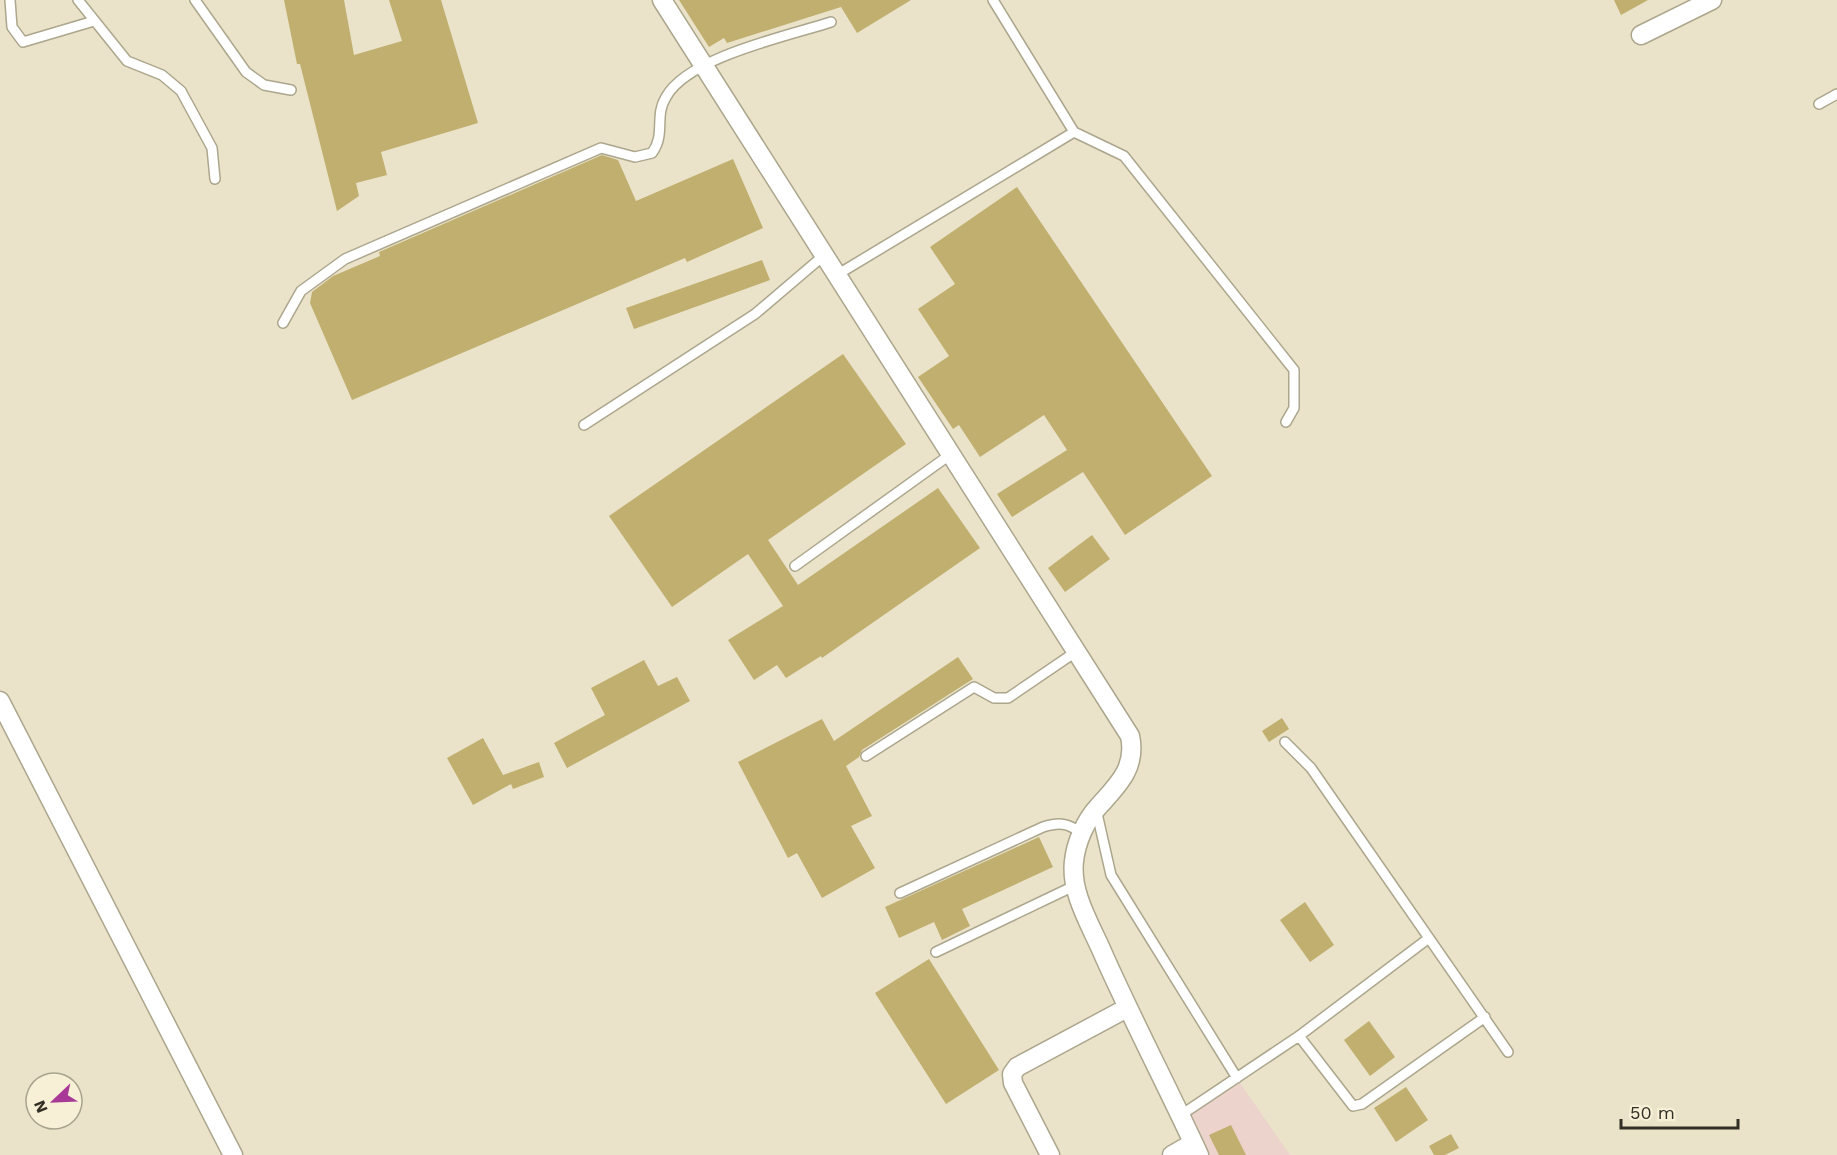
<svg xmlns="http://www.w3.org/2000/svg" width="1837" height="1155" font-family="'Work Sans',sans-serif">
<rect width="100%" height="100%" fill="#eae3c9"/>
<path fill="#ecd3cb" d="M1240,1083L1290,1155H1206L1187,1115Z"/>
<path fill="#c0af6e" d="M284,0H344L354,55L402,41L389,0H441L478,123L381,152L387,175L356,183L359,196L337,211L300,64H297Z
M679,0H911L857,33L841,7L727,43L724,38L709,47Z
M1614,0H1648L1621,15Z
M602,155L618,160L636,201L733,159L763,228L687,262L685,258L352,400L310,303L312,292L333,276L380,256L379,252Z
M1017,187L1212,476L1125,535L1083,472L1012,517L997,494L1067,450L1044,415L980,457L959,425L953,429L918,377L949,356L918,309L955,284L930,247Z
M762,260L770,280L634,329L626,308Z
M843,354L906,444L768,540L798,585L938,488L980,548L822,658L821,656L786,678L777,665L754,680L728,640L783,606L748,554L672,607L609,516Z
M1092,535L1110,559L1065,592L1048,568Z
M958,657L973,679L862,750L859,757L846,766L872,816L851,826L875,868L822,898L797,853L788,858L738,762L822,719L834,741Z
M644,660L658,686L677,677L690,701L567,768L554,743L605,715L591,688Z
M1282,718L1289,729L1269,742L1262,731Z
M483,738L503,775L539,762L544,777L513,789L511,784L473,805L447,758Z
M1039,837L1053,867L962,909L970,926L942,940L934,922L899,938L885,907Z
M1305,902L1334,945L1310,962L1280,920Z
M929,959L999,1070L946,1104L875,993Z
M1369,1021L1395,1057L1370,1076L1344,1040Z
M1406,1087L1428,1120L1396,1142L1374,1108Z
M1231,1125L1246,1155H1219L1209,1135Z
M1451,1134L1459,1148L1445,1155H1434L1429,1146Z"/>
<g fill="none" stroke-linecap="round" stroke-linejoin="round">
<defs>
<path id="lane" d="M10,0L12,27L23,42L94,21
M78,0L127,61L162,75L181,91L212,148L215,179
M195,0L246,72L264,85L291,90
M993,0L1074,132L1124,156L1294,370V408L1286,422
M1819,104L1837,94
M835,276L1074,132
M283,323L301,291L345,259L601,148L635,157L652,153C666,134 654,116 666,97C688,57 788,36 831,22
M584,425L755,314L822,257
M795,566L951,454
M1285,742L1311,768L1508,1052
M866,756L974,687L994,698H1008L1077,651
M1096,809L1111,875L1237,1078
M900,893L1043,827C1060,822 1067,823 1082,833
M936,952L1076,885
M1299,1036L1353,1106L1362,1104L1485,1017
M1181,1115L1299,1036L1429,938"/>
<path id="street" d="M662,0L1130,736C1137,768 1117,786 1098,807C1085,821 1076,843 1074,861C1070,894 1092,927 1104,956C1134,1023 1168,1088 1199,1155
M1641,35L1712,0
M0,701L233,1155
M1050,1155L1013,1083L1012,1074L1017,1067L1127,1008
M1172,1155L1193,1143"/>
</defs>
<use href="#lane" stroke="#aca68d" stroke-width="12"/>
<use href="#street" stroke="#aca68d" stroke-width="21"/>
<use href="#lane" stroke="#fff" stroke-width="9"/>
<use href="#street" stroke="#fff" stroke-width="18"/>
</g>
<g transform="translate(54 1101) rotate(247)"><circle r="28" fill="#f7f0d6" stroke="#a8a38f" stroke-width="1.5"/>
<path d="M0-4.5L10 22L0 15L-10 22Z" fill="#a93996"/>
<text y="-9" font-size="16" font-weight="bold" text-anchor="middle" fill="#322f25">N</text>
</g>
<path d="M1621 1119v9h117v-9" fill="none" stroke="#322f25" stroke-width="3"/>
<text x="1630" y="1119" font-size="18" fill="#322f25" stroke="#f7f0d6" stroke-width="4.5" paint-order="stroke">50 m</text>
</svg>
